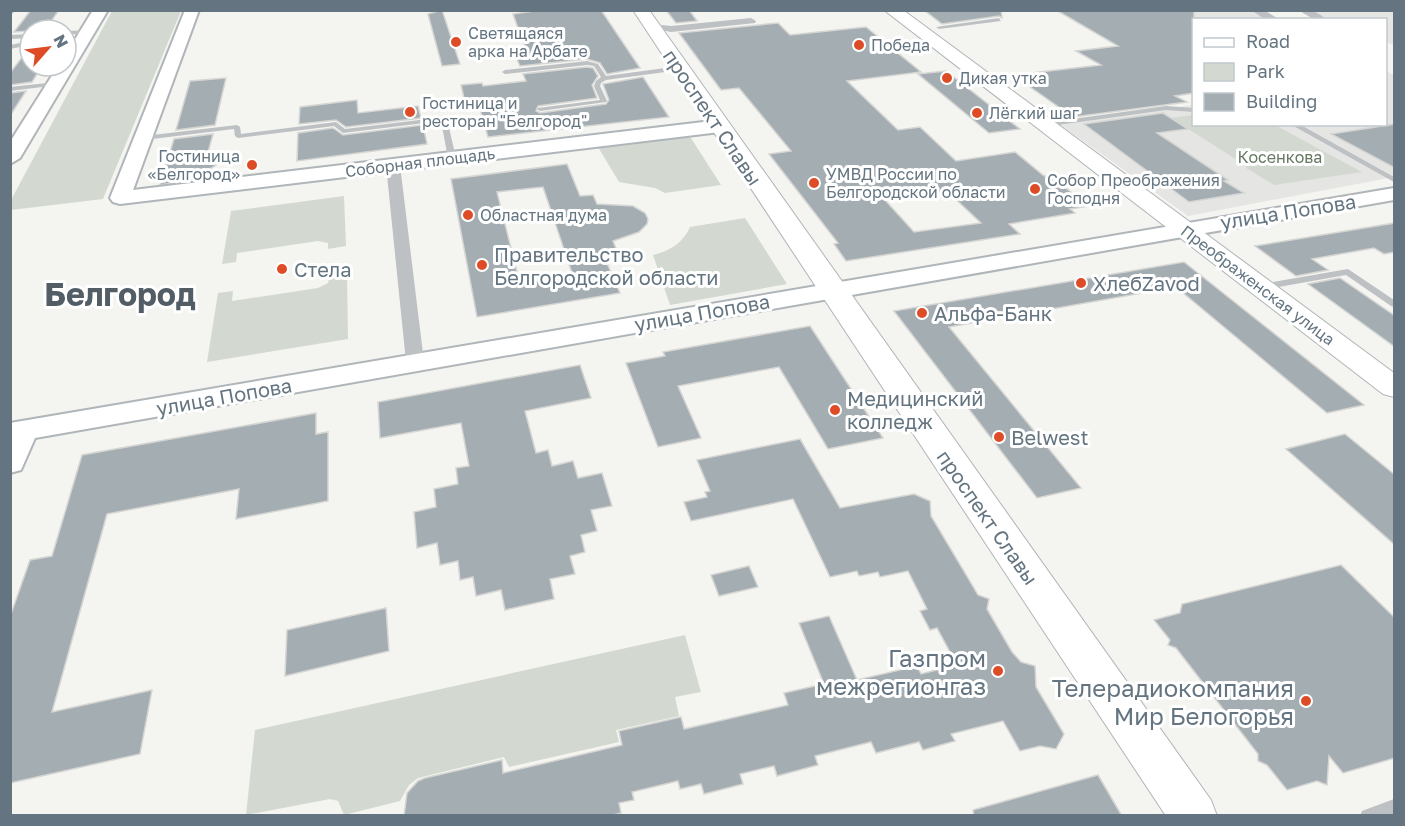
<svg xmlns="http://www.w3.org/2000/svg" width="1405" height="826" font-family="'Golos Text',sans-serif">
<rect width="100%" height="100%" fill="#f4f4f0"/>
<path fill="#e5e6e4" d="M1116,11H1252L1272,19L1194,20Z
M1309,11H1394V45L1386,42V20L1331,19Z
M1386,71L1394,75V177L1188,216L1061,125L1193,105L1194,124H1386Z"/>
<path fill="#d3d9d0" d="M112,11H181L103,199L11,210V200Z
M1193,115L1194,124L1275,125L1362,172L1274,185L1246,168L1247,160L1234,158L1171,118Z
M689,135L721,185L665,193L655,188L619,182L598,147Z
M344,196L346,246L328,249V243L318,241L237,253L236,262L222,264L231,211Z
M745,218L787,284L670,305L653,255C670,251 683,243 690,227Z
M347,274L348,339L207,362L218,293L233,291L232,301L318,288L328,283L329,277Z
M685,635L701,692L675,697L679,716L616,730L619,742L509,767L504,757L418,778L409,785L400,801L344,815L338,801L330,799L246,815L255,730Z"/>
<path fill="#a4adb2" stroke="#d5d5d3" stroke-width="1.5" fill-rule="evenodd" d="M31,10H59L45,30L14,32Z
M442,10L460,64L442,66L428,14Z
M541,10H601L640,68L607,74L600,63L587,59L520,66L512,48L525,47L513,14Z
M666,10H689L697,21L676,23Z
M924,10H1001L1002,18L999,16L942,24Z
M1056,10H1194V93L1175,96L1187,102L1073,117L1013,75L1101,65L1076,51L1118,46Z
M778,23L790,35L866,27L921,72L847,81L898,130L920,127L956,161L1015,152L1044,176L1049,175L1089,206L1070,209L1075,213L1009,224L1020,234L846,261L834,244L838,243L769,154L791,151L739,88L721,90L679,33ZM947,191L981,223L914,232L885,200Z
M30,47V66H42L32,82L10,85V73Z
M587,67L593,68L598,76L592,85L597,98L538,106L536,111L540,113L606,104L609,100L603,84L643,77L669,117L488,137L480,109L467,111L461,85L482,83L483,86L526,81L523,74Z
M946,71L1020,129L989,133L918,74Z
M226,78L215,125L176,130L190,81Z
M26,91L10,116V93Z
M357,100L358,113L418,106L421,118L346,127L336,120L299,124L300,107Z
M1163,113L1188,129L1157,133L1228,180L1224,181L1244,193L1189,202L1084,124Z
M1395,124V168L1331,134Z
M423,125L427,144L297,161L298,133L333,128L343,135Z
M213,134L207,156L234,153L195,179L160,185L174,139Z
M567,164L580,196L593,195L597,204L633,206L645,213L648,219L647,224L639,232L613,241L617,251L603,254L620,293L477,317L451,179ZM543,187L573,276L520,284L497,192Z
M1395,223V252L1384,254L1374,248L1312,259L1328,270L1296,276L1255,246Z
M1184,262L1364,405L1327,413L1176,287L949,327L1081,488L1037,498L894,311Z
M1340,278L1395,316V347L1308,284Z
M810,326L883,438L828,449L779,367L678,386L701,438L658,447L626,363L665,356L663,352Z
M580,365L591,398L525,411L536,453L548,450L552,466L573,461L578,478L602,473L612,506L591,510L597,531L581,535L585,552L570,556L575,574L550,579L554,599L505,610L501,590L476,596L473,577L460,580L458,561L440,565L437,543L417,548L414,512L436,507L434,489L458,484L456,468L469,466L461,423L380,438L378,402Z
M316,413V434L328,432V501L236,519L239,489L107,514L52,712L152,690L140,754L10,783V617L30,560L52,556L82,455Z
M1345,434L1395,475V545L1286,449Z
M800,439L840,508L914,494L930,501L931,516L978,595L989,599L987,609L1012,652L1021,662L1035,666L1036,687L1064,734L1056,749L1040,746L1020,751L1003,721L951,734L955,741L923,750L919,742L876,753L871,742L815,756L818,765L777,776L774,766L740,774L743,784L704,794L701,784L680,789L678,781L632,792L634,800L619,803L621,813L609,816H404L407,793L418,781L425,778L502,760L503,773L622,745L619,731L681,717L684,729L788,705L784,693L824,684L799,623L829,616L857,680L917,666L921,674L957,665L937,628L930,630L920,611L927,609L908,571L880,577L878,572L859,576L857,571L830,577L793,499L691,521L684,502L707,497L705,492L710,491L697,460Z
M1341,565L1395,618V758L1343,773L1329,756L1327,785L1317,781L1287,790L1267,765L1258,761V754L1176,648L1168,645L1170,640L1154,620L1180,613L1182,604Z
M749,566L758,587L719,596L711,575Z
M386,608L389,651L285,676L287,630Z
M1098,775L1122,816H974L973,810Z"/>
<g fill="none" stroke-linecap="round" stroke-linejoin="round">
<defs>
<path id="secondary" d="M93,10H108L20,158L10,164V142L58,66H66V54Z
M185,10H199L133,190L720,120L729,126L720,132L120,204L113,202L110,198Z
M1394,188V200L35,438L21,470L10,473V423Z"/>
<path id="primary" d="M633,10H649L1211,800L1217,816H1166Z
M884,10H903L1394,373V397L1383,394Z"/>
</defs>
<use href="#secondary" stroke="#afb5b9" stroke-width="4"/>
<use href="#primary" stroke="#b0b5b8" stroke-width="2"/>
<path fill="#bdc1c4" fill-rule="evenodd" d="M16,10L10,16L11,10Z
M999,18L1001,21L939,29L936,27Z
M90,30V32L88,33L66,35V31Z
M30,34V38L10,39V35Z
M66,38L83,37L86,39L66,42Z
M30,41V45L10,49V45Z
M587,61L598,64L606,76L680,66L683,68L680,70L606,80L601,83L600,86L607,101L606,102L540,111L537,109L538,108L600,100L594,86L596,81L601,77L594,66L587,65L505,74L502,72L505,70Z
M56,82L59,84L58,85L10,91V87Z
M1166,106L1194,108V112L1166,110L1044,127L1041,125L1044,123Z
M444,117L447,119L456,158L452,160L448,158L441,121L343,133L334,126L238,138L235,136L234,129L144,140L141,138L144,136L237,125L240,127L241,134L336,122L345,129Z
M1290,124H1299L1394,177V182Z
M1348,269L1394,300V307L1391,306L1346,275L1261,290L1257,287L1261,284Z
M1394,799V814L1360,816L1362,811Z"/>
<path fill="#bdc1c4" fill-rule="evenodd" d="M1251,10H1264L1280,20H1266Z
M1298,10H1312L1329,20H1315Z
M751,18L756,21L755,23L671,32L647,27L652,24L671,26Z
M393,161L400,165L424,362L415,368L406,362L386,165Z"/>
<use href="#secondary" fill="#fff" fill-rule="evenodd"/>
<use href="#primary" fill="#fff" fill-rule="evenodd"/>
</g>
<g fill="#de4c27" stroke="#fff" stroke-width="2">
<circle cx="456" cy="42" r="6"/>
<circle cx="859" cy="45" r="6"/>
<circle cx="947" cy="78" r="6"/>
<circle cx="410" cy="112" r="6"/>
<circle cx="977" cy="113" r="6"/>
<circle cx="252" cy="165" r="6"/>
<circle cx="814" cy="183" r="6"/>
<circle cx="1035" cy="189" r="6"/>
<circle cx="468" cy="215" r="6"/>
<circle cx="482" cy="265" r="6"/>
<circle cx="282" cy="269" r="6"/>
<circle cx="1081" cy="283" r="6"/>
<circle cx="922" cy="313" r="6"/>
<circle cx="835" cy="410" r="6"/>
<circle cx="999" cy="437" r="6"/>
<circle cx="998" cy="671" r="6"/>
<circle cx="1306" cy="701" r="6"/>
</g>
<g text-anchor="middle" dominant-baseline="central" stroke-width="6" stroke-linejoin="round" paint-order="stroke">
<g font-size="16" fill="#647581" stroke="#fff" text-anchor="start">
<text x="468" y="33">Светящаяся<tspan x="468" dy="18">арка на Арбате</tspan></text>
<text x="871" y="45">Победа</text>
<text x="959" y="78">Дикая утка</text>
<text x="422" y="103">Гостиница и<tspan x="422" dy="18">ресторан "Белгород"</tspan></text>
<text x="989" y="113">Лёгкий шаг</text>
<text x="240" y="156" text-anchor="end">Гостиница<tspan x="240" dy="18">«Белгород»</tspan></text>
<text x="826" y="174">УМВД России по<tspan x="826" dy="18">Белгородской области</tspan></text>
<text x="1047" y="180">Собор Преображения<tspan x="1047" dy="18">Господня</tspan></text>
<text x="480" y="215">Областная дума</text>
</g>
<g font-size="16" fill="#677862" stroke="#fff">
<text x="1280" y="157">Косенкова</text>
</g>
<g font-size="16" fill="#647581" stroke="#fff">
<text transform="translate(420 162) rotate(-7)">Соборная площадь</text>
<text transform="translate(1258 285) rotate(37)">Преображенская улица</text>
</g>
<g font-size="20" fill="#647581" stroke="#fff">
<text transform="translate(713 117) rotate(56)">проспект Славы</text>
<text transform="translate(1288 211) rotate(-9)">улица Попова</text>
<text transform="translate(702 312) rotate(-10)">улица Попова</text>
<text transform="translate(224 396) rotate(-10)">улица Попова</text>
<text transform="translate(988 517) rotate(55)">проспект Славы</text>
</g>
<g font-size="20" fill="#647581" stroke="#fff" text-anchor="start">
<text x="494" y="254">Правительство<tspan x="494" dy="23">Белгородской области</tspan></text>
<text x="294" y="269">Стела</text>
<text x="1093" y="283">ХлебZavod</text>
<text x="934" y="313">Альфа-Банк</text>
<text x="847" y="398">Медицинский<tspan x="847" dy="23">колледж</tspan></text>
<text x="1011" y="437">Belwest</text>
</g>
<g font-size="24" fill="#647581" stroke="#fff" text-anchor="end">
<text x="986" y="657">Газпром<tspan x="986" dy="28">межрегионгаз</tspan></text>
<text x="1294" y="687">Телерадиокомпания<tspan x="1294" dy="28">Мир Белогорья</tspan></text>
</g>
<g font-size="32" font-weight="bold" fill="#525d66" stroke="#fff">
<text x="120" y="294">Белгород</text>
</g>
</g>
<rect width="1405" height="826" fill="none" stroke="#647581" stroke-width="24"/>
<rect x="1192" y="18" width="195" height="108" fill="#ffffff" stroke="#c1c8cd" stroke-width="1.5"/>
<rect x="1204" y="38" width="30" height="9" fill="#ffffff" stroke="#c1c8cd" stroke-width="1.5"/>
<text x="1246" y="48" font-size="18" fill="#647581">Road</text>
<rect x="1204" y="63" width="30" height="18" fill="#d3d9d0" stroke="#c1c8cd" stroke-width="1.5"/>
<text x="1246" y="78" font-size="18" fill="#647581">Park</text>
<rect x="1204" y="93" width="30" height="18" fill="#a4adb2" stroke="#c1c8cd" stroke-width="1.5"/>
<text x="1246" y="108" font-size="18" fill="#647581">Building</text>
<g transform="translate(48 48) rotate(62)"><circle r="28" fill="#ffffff" stroke="#c1c8cd" stroke-width="1.5"/>
<path d="M0-4.5L10 22L0 15L-10 22Z" fill="#de4c27"/>
<text y="-9" font-size="16" font-weight="bold" text-anchor="middle" fill="#647581">N</text>
</g>
</svg>
